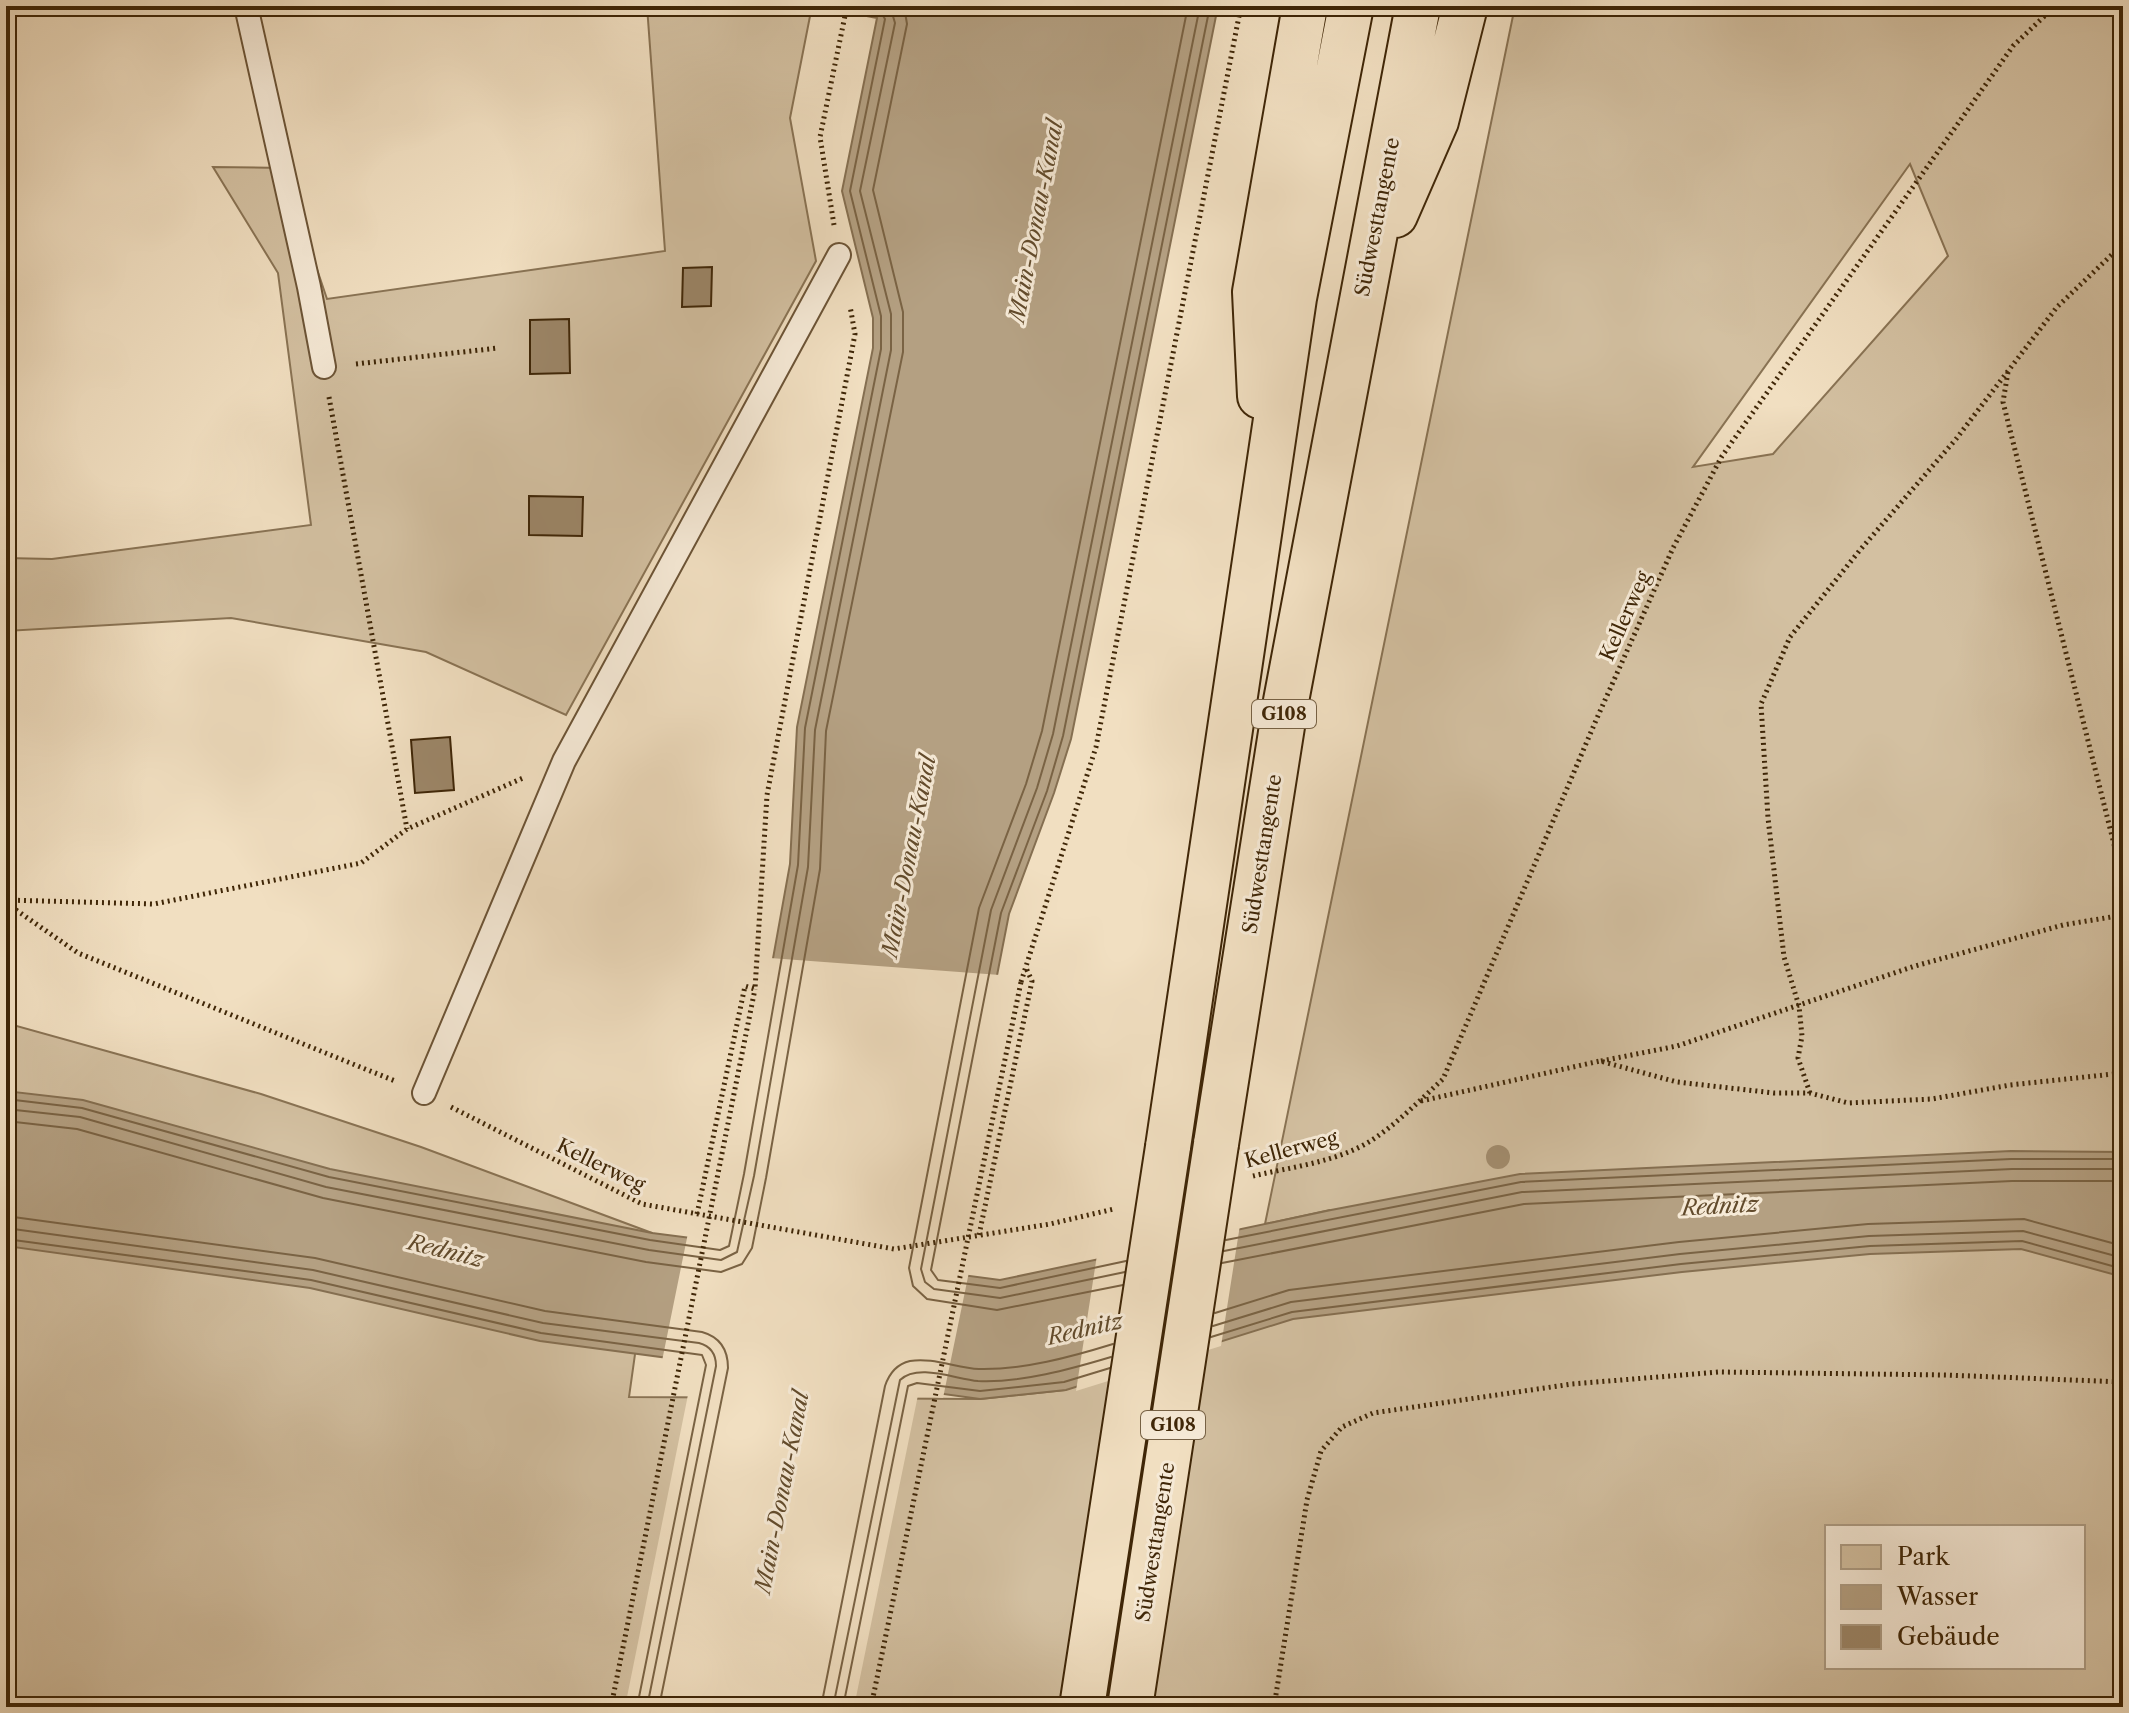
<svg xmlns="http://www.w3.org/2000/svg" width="2129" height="1713" font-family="'Libre Caslon Text',serif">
<rect width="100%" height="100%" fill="#f1dfc1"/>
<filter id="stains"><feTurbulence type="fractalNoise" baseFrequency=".0025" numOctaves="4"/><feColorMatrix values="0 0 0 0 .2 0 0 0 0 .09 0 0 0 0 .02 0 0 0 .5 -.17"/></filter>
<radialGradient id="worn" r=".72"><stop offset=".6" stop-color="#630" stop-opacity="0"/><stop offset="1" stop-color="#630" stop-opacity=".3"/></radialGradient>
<path fill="#d3c0a1" stroke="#897354" stroke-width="2" fill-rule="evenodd" d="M647,6H812L790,118L816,261L566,715L426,652L231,618L6,631V558L52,559L311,525L278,273L213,167L283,168L327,299L665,251Z
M1515,6H2123V1707H6V1023L261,1094L421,1147L652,1233L629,1397L980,1399L1065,1390L1330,1210L1265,1224ZM1910,164L1948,256L1773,454L1693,467ZM1827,1527H2083V1667H1827Z"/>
<path fill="#b4a082" stroke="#856f51" stroke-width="2" d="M854,6L880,8L881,6H1218L1071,739L1054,793L1009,914L939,1272L1000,1280L1331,1210L1520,1174L2011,1151L2123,1152V1277L2021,1249L1870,1254L1682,1272L1293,1319L1066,1390L980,1399L915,1390L850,1707L698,1362L540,1341L310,1288L6,1246V1091L83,1100L330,1169L652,1233L722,1242L790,864L797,727L873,348V318L842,191L877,18L851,13Z"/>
<path fill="#f1dfc1" d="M770,958L1000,975L944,1268L969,1272L943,1398L918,1395L854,1707H625L694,1365L662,1361L688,1233L719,1238Z
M1240,1225L1221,1346L1076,1391L1097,1255Z"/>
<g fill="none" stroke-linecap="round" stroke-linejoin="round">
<path stroke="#7a6344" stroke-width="2" d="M6,1099L82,1108L329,1177L650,1240L720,1250L729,1246L744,1174L798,865L805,728L881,349V316L850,191L885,19L880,11L861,6
M6,1109L80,1117L326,1187L649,1250L721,1260L737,1252L754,1176L808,867L815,730L891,350V314L860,191L895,23L890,6
M6,1121L77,1129L323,1198L646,1262L721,1272L742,1264L752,1248L766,1178L820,869L826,731L903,352V312L873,190L907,24L904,6
M6,1216L315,1258L545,1311L702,1332C720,1337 728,1349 728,1368L659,1707
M6,1228L313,1270L543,1323L699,1343C710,1346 716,1354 716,1366L647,1707
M6,1239L311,1280L541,1333L702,1355L706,1365L637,1707
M1226,1240L1521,1182L2011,1159H2123
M1224,1251L1522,1192L2012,1169H2123
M1126,1261L1000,1288L938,1280L931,1270L1001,913L1047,791L1063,736L1210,6
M1222,1263L1524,1204L2012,1181H2123
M1125,1272L1000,1298L934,1289L925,1282L921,1269L991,910L1037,788L1053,734L1200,6
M1123,1285L997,1310L927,1299L913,1286L909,1268L979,908L1026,784L1042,731L1188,6
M1215,1313L1289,1290L1679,1242L1868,1224L2024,1219L2123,1246
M1213,1326L1291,1302L1680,1254L1869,1236L2023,1231L2123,1258
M1211,1337L1292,1312L1681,1264L1870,1246L2022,1241L2123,1269
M821,1707L885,1386C889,1374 897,1364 910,1361C932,1357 957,1368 979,1369C1023,1370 1071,1357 1113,1344
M833,1707L900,1380C918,1363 955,1379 978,1381C1021,1383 1071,1369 1111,1357
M843,1707L908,1386L917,1383L980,1391L1064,1382L1110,1368"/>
</g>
<path fill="#9c8668" stroke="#3f2607" stroke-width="2" d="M712,267L711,306L682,307L683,268Z
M569,319L570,373L530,374V320Z
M529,496L583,497L582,536L529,535Z
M450,737L454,790L415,793L411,740Z"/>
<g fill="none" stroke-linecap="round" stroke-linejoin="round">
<defs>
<path id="lane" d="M246,6L309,287L324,367
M424,1093L564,761L839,255"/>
<path id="highway" d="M1395,215L1436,121L1465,6
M1260,396L1255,292L1305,6
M1216,1144L1286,701L1418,6
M1168,1147L1294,298L1351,6"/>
</defs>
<use href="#lane" stroke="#6c5436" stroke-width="26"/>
<use href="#highway" stroke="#3f2607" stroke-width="48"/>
<path stroke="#3f2607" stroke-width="5" stroke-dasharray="2 4" stroke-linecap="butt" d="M834,225L820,137L847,6
M356,364L498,348
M2008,372L2003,402L2123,880
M329,397L407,829
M6,900L154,904L361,863L407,829L523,778
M6,903L78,953L395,1081
M1021,982L1096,747L1241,6
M1601,1061L1677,1046L1915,966L2063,925L2123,915
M1810,1093L1798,1058L1802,1036L1799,1006L1784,957L1768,818L1761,704L1790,637L1860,550L1956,439L2057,307L2123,244
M1421,1101L1600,1061L1677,1082L1774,1093H1810L1848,1103L1932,1099L2010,1085L2123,1073
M451,1107L642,1204L894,1249L1050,1224L1114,1209
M1253,1176C1291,1167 1338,1162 1372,1140C1398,1123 1420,1100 1443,1079L1597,718L1673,548L1722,456L2013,46L2055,6
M697,1214L745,986L755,989L767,795L855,334L850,306
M979,1235L1032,981L1026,968
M1274,1707L1307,1500L1321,1451L1342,1427L1373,1413L1572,1384L1719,1372L1946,1375L2123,1382"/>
<use href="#lane" stroke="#f6ead7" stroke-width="22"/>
<use href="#highway" stroke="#f1dfc1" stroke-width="44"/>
<defs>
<path id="highway-bridge" d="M1082,1707L1168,1147
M1130,1707L1216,1144"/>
</defs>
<use href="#highway-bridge" stroke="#3f2607" stroke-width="48" stroke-linecap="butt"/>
<path stroke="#3f2607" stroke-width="5" stroke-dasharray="2 4" stroke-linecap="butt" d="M611,1707L755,989
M871,1707L1021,982"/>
<use href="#highway-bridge" stroke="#f1dfc1" stroke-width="44"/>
</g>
<circle fill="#a38e70" cx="1498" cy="1157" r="12"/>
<g text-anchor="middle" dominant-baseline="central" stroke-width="6" stroke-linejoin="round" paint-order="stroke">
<g fill="#f6ead7" stroke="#766145" stroke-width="2">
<rect x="1252" y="700" width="64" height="28" rx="6"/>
<rect x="1141" y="1411" width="64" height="28" rx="6"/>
</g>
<g font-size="18" font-weight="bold" fill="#3f2607">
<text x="1284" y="714">G108</text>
<text x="1173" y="1425">G108</text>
</g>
<g font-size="20" fill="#3f2607" stroke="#f6ead7">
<text transform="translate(1377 217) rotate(-79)">Südwesttangente</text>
<text transform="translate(1625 616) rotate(-66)">Kellerweg</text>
<text transform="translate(1262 854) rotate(-81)">Südwesttangente</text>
<text transform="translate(1291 1149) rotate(-15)">Kellerweg</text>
<text transform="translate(601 1165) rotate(26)">Kellerweg</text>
<text transform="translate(1155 1542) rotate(-81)">Südwesttangente</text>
</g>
<g font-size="22" font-style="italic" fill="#624b2c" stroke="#f6ead7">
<text transform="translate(1036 221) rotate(-79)">Main-Donau-Kanal</text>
<text transform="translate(909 856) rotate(-79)">Main-Donau-Kanal</text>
<text transform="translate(1720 1206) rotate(-3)">Rednitz</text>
<text transform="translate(446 1251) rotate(14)">Rednitz</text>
<text transform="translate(1085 1329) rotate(-13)">Rednitz</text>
<text transform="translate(782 1492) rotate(-79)">Main-Donau-Kanal</text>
</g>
</g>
<rect width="2129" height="1713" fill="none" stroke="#f1dfc1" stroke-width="32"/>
<rect x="8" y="8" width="2113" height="1697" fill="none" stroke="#3f2607" stroke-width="4"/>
<rect x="16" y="16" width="2097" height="1681" fill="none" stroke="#3f2607" stroke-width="2"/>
<rect x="1825" y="1525" width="260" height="144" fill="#f6ead7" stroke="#ad9c84" stroke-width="2"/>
<rect x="1841" y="1545" width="40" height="24" fill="#d3c0a1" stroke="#ad9c84" stroke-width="2"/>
<text x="1897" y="1565" font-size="24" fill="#3f2607">Park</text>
<rect x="1841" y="1585" width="40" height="24" fill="#b4a082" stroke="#ad9c84" stroke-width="2"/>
<text x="1897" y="1605" font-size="24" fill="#3f2607">Wasser</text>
<rect x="1841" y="1625" width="40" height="24" fill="#9c8668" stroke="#ad9c84" stroke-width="2"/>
<text x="1897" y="1645" font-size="24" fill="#3f2607">Gebäude</text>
<rect width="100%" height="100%" filter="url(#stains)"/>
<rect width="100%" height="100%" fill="url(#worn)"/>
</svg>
